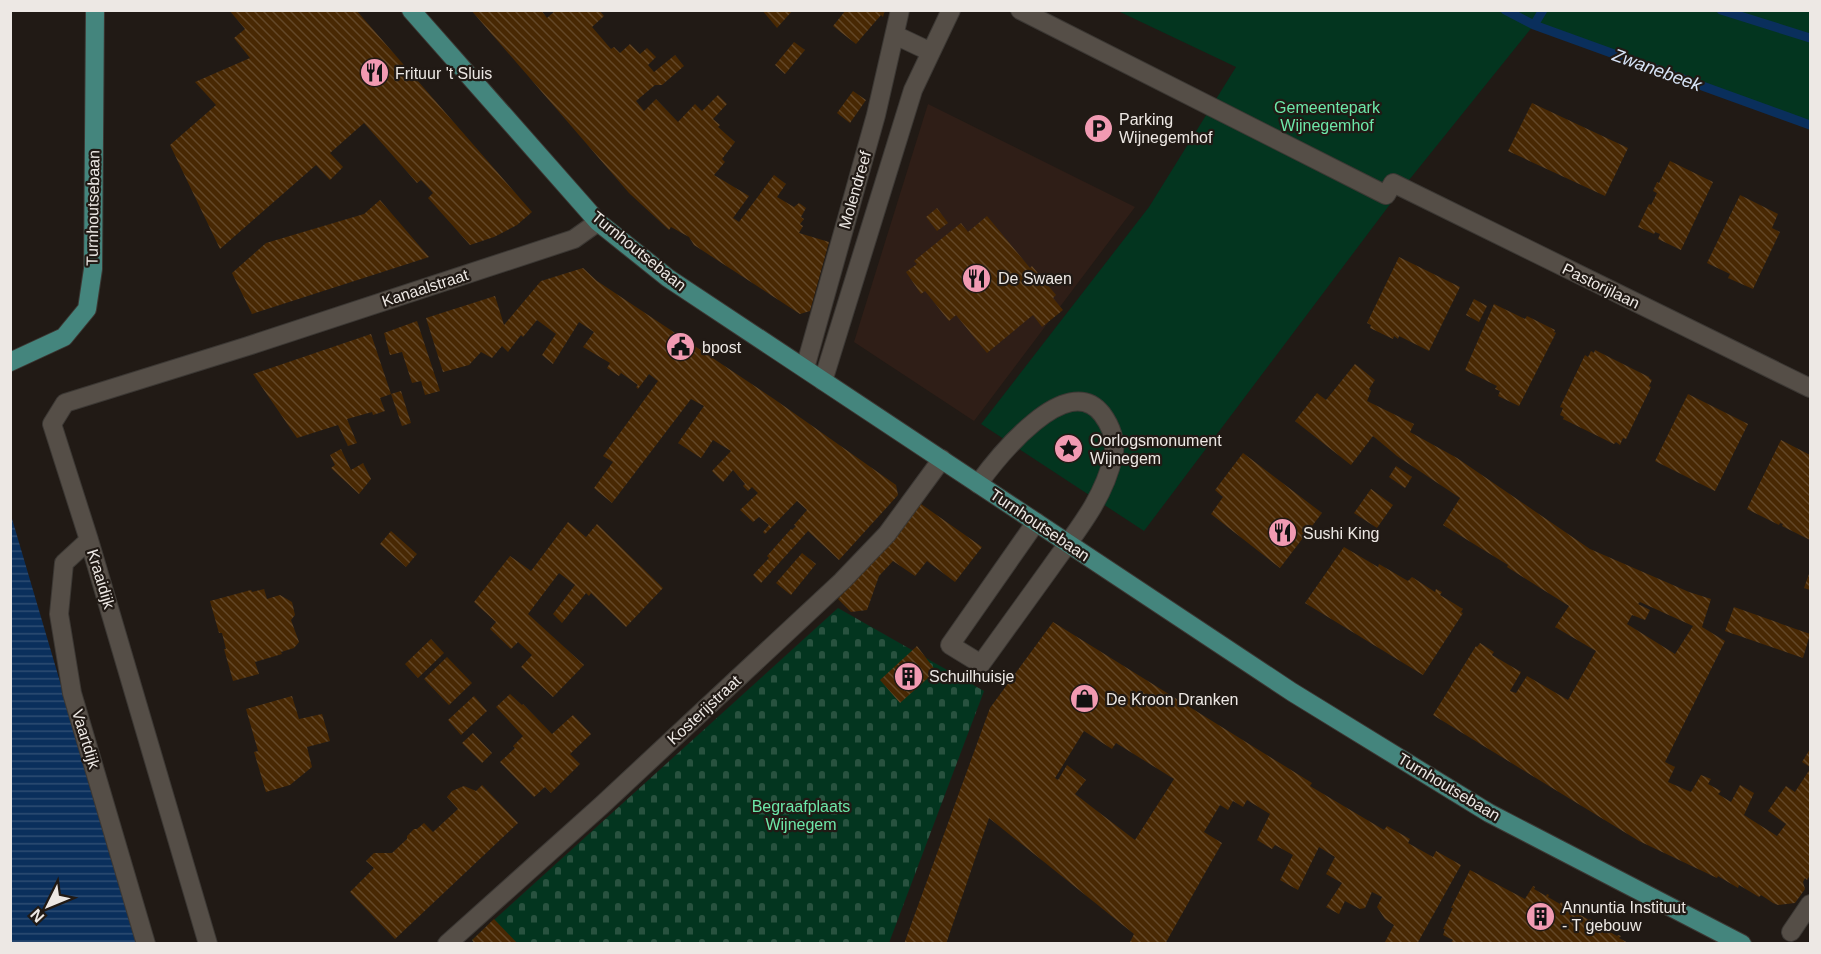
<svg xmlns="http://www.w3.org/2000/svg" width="1821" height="954" font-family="Helvetica,sans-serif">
<defs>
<pattern id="cemetery-stones" width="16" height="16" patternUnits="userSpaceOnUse" patternTransform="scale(1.5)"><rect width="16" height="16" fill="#03351f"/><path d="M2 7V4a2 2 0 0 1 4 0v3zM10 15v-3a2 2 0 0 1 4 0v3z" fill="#28523f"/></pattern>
<pattern id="water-rules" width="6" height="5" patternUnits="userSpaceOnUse" patternTransform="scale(1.5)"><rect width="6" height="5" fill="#0a2f5c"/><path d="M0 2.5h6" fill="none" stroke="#2e4d73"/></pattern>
<pattern id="building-back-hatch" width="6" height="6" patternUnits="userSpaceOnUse" patternTransform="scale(1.5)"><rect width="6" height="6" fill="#482803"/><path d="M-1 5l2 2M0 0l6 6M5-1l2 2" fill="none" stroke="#634728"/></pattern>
</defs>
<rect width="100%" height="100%" fill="#211a15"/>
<path fill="#2f1e17" d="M928,104L1135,207L974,421L854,342Z"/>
<path fill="url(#cemetery-stones)" d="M838,608L984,691L889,943L475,944L472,940Z"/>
<path fill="#03351f" d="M1118,11H1810V125L1533,26L1397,195L1144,531L981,424L1149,207L1236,67Z"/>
<path fill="url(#water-rules)" d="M10,512L137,943H11Z"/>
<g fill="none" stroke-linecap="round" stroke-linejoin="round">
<path stroke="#0a2f5c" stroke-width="9" d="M1505,10L1534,25L1810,125
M1721,10L1810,38
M1534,25L1543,10"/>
</g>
<path fill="url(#building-back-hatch)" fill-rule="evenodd" d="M229,10H356L532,212L517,225L494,237L470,245L428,198L433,193L421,180L417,183L364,123L330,153L343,167L330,180L316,165L220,249L170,145L216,105L195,82L250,58L234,38L245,29Z
M471,10H541L547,18L556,10H599L604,16L592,27L611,49L614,47L620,53L630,44L640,54L647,48L656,57L648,65L654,72L675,55L684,66L662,85H655L636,101L644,111L656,99L678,122L695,104L702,111L718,95L727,104L713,119L720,125L718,127L735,142L722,159L725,162L714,175L749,196L733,218L739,222L774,175L786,184L777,197L794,207L799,203L806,208L801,217L804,219L800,224L803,226L799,233L829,242L810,311L800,314L694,245L689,237L671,227L669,230L629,193Z
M762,10H793L777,28Z
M846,10H885L883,17L881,15L856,44L833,26Z
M794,42L805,50L785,74L775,65Z
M853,91L866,100L850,123L837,113Z
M1532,103L1628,148L1605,196L1508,151Z
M1670,161L1713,182L1681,250L1658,239L1660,234L1655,232L1654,234L1638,227L1649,204L1651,205L1657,193L1653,191L1657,182L1659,183Z
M1740,195L1778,214L1772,228L1780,232L1753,289L1728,278L1730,274L1707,263Z
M380,200L429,257L252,314L232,273L266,243L364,214Z
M937,208L948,223L937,231L926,217Z
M987,216L1030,268L1032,266L1056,295L1053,298L1063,310L1042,327L1033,315L987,353L956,315L949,321L925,291L921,294L906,272L917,264L914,261L961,223L968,232Z
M1399,257L1460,287L1429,351L1399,336L1398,339L1394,336L1393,339L1370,328L1371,325L1367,323Z
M583,268L597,281L774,399L896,485L898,495L839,560L808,531L761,583L753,575L769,558L767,556L791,529L792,530L796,526L794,525L807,510L797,501L765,534L763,532L769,525L759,517L753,522L740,510L758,493L752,487L748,491L743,486L745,484L733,470L723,482L712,471L731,451L713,440L701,458L678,443L704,406L691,399L612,503L594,488L613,462L603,456L658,381L649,374L638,389L636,387L638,385L621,373L619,376L607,368L610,363L583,347L594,332L579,322L553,364L542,355L556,334L537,320L523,337L521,335L508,352L502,346L492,358L481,352L469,365L443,372L426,318L495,296L504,325L541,281Z
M1474,299L1487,306L1479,322L1466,315Z
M1494,304L1525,319L1527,316L1555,330L1554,332L1556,333L1519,406L1498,396L1500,391L1495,389L1497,386L1465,370Z
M417,321L440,391L425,395L421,381L412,383L402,352L390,355L384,333Z
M371,334L391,394L401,391L411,423L402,426L391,394L380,398L385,411L373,415L372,412L347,419L357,443L348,446L338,425L297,438L253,374Z
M1595,350L1649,377V378L1652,380L1649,386L1651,387L1626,439L1623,438L1620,445L1616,442L1614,444L1563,419L1564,417L1560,415L1563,408L1560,407L1585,355L1588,357L1591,351L1594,353Z
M1355,364L1375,380L1369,389L1371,391L1367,401L1414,424L1410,432L1457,458L1590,549L1689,592L1711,599L1702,627L1725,641L1665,762L1675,767L1668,782L1691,792L1701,775L1711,779L1708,784L1721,791L1718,794L1731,802L1740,785L1754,793L1744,815L1777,836L1786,824L1768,811L1786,786L1795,792L1810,769V875L1807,880L1805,878L1803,882L1805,889L1795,903L1778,905L1773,903L1761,895L1759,897L1739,885L1738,888L1718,876L1717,878L1639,841L1433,715L1476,646L1477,647L1480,643L1494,652L1492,655L1521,672L1510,691L1516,693L1527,676L1568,700L1596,651L1555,627L1569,606L1507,567L1508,565L1443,525L1460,498L1397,456L1373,436L1351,465L1295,421L1317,393L1326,400ZM1640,602L1693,626L1675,654L1627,624L1632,615L1645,620L1650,610L1638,604Z
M1688,394L1748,424L1715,491L1655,461Z
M1781,440L1810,455V540L1782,526L1783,524L1780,523L1779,525L1747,509Z
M341,449L351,470L363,463L371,479L359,494L331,468L335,465L330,455Z
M1243,453L1322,513L1280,568L1211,514L1223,497L1215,490Z
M1396,466L1412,477L1405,488L1389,477Z
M1371,489L1393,505L1377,528L1354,513Z
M921,504L982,547L955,582L927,561L915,576L893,561L879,576L867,610L851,612L838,599L894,539Z
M568,522L586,537L597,524L663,588L626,627L591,593L589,596L586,593L562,623L553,614L575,585L559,573L528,614L584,665L553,697L521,667L532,655L518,642L511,649L490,629L496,622L474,602L510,556L531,571Z
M391,531L417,554L406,567L380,544Z
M1344,547L1378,567L1379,564L1408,581L1412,577L1435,592L1436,589L1442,592L1440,595L1463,609L1461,612L1463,613L1423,675L1305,603Z
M802,553L816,564L791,595L776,583Z
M1810,571V590L1804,588Z
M264,589L267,599L280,595L292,602L295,615L291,620L299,642L294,648L281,652L282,654L255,662L259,674L233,681L224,649H226L222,633H219L210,601L251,590L252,592Z
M1734,607L1810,634L1803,658L1725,631Z
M1053,622L1312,783L1310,786L1384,830L1387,826L1410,839L1408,843L1433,857L1436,851L1461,865L1417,944L1385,942L1394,925L1385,919L1377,907L1382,897L1372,892L1365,908L1360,909L1345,901L1339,914L1326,907L1342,883L1326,874L1335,857L1319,847L1298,890L1280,880L1293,855L1275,845L1272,849L1257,840L1270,814L1247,800L1243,807L1233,801L1228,810L1220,805L1204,832L1222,843L1165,944H1129L1134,934L989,818L946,944H904L990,708ZM1084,731L1112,749L1116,743L1174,779L1135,840L1075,794L1086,780L1067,765L1058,780L1055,778Z
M431,639L444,653L418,678L405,664Z
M917,646L936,671L900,703L880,680Z
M447,657L472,683L449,705L424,679Z
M510,694L522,705L523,704L552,734L573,715L591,734L570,754L580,764L551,793L545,787L534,797L500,762L515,748L513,746L523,736L496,707Z
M292,696L299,719L322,714L330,741L307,747L312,767L290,785L266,792L254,752L258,751L246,709Z
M474,696L487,711L461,735L448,720Z
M473,733L492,753L482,763L462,743Z
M1810,749V767L1802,762Z
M482,785L518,823L395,939L350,892L374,868L366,861L374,853H392L407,839V836L414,829H417L424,823L433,832L458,809L447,797L452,791L464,786L476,791Z
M1470,870L1525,899L1533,886L1535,887L1534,889L1546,896L1547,894L1549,895L1548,897L1560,904L1561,902L1563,904L1562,905L1574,912L1575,910L1578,911L1577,913L1589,920L1590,919L1592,920L1591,921L1603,929L1604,927L1605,929L1617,936L1618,935L1621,936L1619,938L1630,944H1450L1453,940L1443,935L1445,929H1443L1453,908H1451Z
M494,919L518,944H475L472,940Z"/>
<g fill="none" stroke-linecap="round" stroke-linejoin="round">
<defs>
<path id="minor" d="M1020,10L1380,192L1386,195L1393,183L1810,388
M895,35L931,52
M805,368L876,115L900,10
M823,381L913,90L951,10
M978,484C997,458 1067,369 1102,414C1111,426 1117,442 1113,457C1104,499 1075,533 1051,567C1027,600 1004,632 981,664L950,645L1036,522
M89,540L64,563L59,614L72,693L146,944
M1791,932L1810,904
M208,944L89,540L52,424L65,403L248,346L574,239L598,222
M447,944L602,805L842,581L887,534L942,459"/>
<path id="major" d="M411,10L598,222L668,278L1292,692L1489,813L1742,944
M10,362L64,337L87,309L93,269L95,10"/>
</defs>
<use href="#minor" stroke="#3c3834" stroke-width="20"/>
<use href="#major" stroke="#3c3834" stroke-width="20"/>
<use href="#minor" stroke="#554e47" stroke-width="18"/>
<use href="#major" stroke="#44857d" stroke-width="18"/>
</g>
<defs>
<symbol id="restaurant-disc" viewBox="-11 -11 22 22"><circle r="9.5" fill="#f19ab2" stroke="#211a15"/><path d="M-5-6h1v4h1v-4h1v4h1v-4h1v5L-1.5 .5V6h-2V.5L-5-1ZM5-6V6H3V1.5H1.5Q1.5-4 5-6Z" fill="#111"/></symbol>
<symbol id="parking-disc" viewBox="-11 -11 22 22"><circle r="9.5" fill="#f19ab2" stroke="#211a15"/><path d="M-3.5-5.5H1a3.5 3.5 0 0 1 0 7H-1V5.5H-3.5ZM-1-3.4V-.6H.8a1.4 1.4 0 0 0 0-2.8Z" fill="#111"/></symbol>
<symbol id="civic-disc" viewBox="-11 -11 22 22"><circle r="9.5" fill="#f19ab2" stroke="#211a15"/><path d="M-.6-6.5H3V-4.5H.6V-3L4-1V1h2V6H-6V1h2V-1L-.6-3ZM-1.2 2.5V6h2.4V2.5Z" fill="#111"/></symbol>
<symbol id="sight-disc" viewBox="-11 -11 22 22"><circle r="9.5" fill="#f19ab2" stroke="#211a15"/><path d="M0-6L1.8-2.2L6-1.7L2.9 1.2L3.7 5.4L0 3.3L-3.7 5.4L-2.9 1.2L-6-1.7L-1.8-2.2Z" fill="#111"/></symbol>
<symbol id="building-disc" viewBox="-11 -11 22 22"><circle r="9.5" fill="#f19ab2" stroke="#211a15"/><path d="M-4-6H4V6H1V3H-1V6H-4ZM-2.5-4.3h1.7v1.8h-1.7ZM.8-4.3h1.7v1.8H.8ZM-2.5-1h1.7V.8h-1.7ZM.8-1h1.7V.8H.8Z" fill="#111"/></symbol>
<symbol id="shop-disc" viewBox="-11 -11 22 22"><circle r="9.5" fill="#f19ab2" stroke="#211a15"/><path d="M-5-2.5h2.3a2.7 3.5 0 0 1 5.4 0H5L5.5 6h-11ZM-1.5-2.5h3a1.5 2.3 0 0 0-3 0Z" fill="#111"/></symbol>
</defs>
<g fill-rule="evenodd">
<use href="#restaurant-disc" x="358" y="56" width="33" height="33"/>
<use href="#parking-disc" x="1082" y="112" width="33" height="33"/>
<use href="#restaurant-disc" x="960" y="262" width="33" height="33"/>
<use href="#civic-disc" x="664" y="330" width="33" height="33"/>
<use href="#sight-disc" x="1052" y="432" width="33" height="33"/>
<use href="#restaurant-disc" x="1266" y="516" width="33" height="33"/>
<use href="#building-disc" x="892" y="660" width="33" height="33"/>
<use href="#shop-disc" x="1068" y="682" width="33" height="33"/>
<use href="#building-disc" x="1524" y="900" width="33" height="33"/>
</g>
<g text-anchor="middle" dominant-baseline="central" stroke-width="4.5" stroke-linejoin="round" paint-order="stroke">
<g font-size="16" fill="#ede8e4" stroke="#211a15" text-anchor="start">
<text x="395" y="73">Frituur 't Sluis</text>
<text x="1119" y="119">Parking<tspan x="1119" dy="18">Wijnegemhof</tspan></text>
<text x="998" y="278">De Swaen</text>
<text x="702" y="347">bpost</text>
<text x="1090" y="440">Oorlogsmonument<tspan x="1090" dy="18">Wijnegem</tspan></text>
<text x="1303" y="533">Sushi King</text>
<text x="929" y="676">Schuilhuisje</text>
<text x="1106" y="699">De Kroon Dranken</text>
<text x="1562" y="907">Annuntia Instituut<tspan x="1562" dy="18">- T gebouw</tspan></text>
</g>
<g font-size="16" fill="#6de8a9" stroke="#211a15">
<text x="1327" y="107">Gemeentepark<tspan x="1327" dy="18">Wijnegemhof</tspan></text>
<text x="801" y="806">Begraafplaats<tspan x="801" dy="18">Wijnegem</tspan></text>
</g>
<g font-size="16" fill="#ede8e4" stroke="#211a15">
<text transform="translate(855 190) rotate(-74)">Molendreef</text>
<text transform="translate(93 208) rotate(-89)">Turnhoutsebaan</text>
<text transform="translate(639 251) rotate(39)">Turnhoutsebaan</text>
<text transform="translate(1601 286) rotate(26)">Pastorijlaan</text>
<text transform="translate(425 288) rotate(-18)">Kanaalstraat</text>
<text transform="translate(1040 525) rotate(34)">Turnhoutsebaan</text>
<text transform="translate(101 579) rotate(73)">Kraaidijk</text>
<text transform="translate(704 710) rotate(-43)">Kosterijstraat</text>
<text transform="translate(86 739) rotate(73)">Vaartdijk</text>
<text transform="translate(1449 787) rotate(31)">Turnhoutsebaan</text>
</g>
<g font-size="18" font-style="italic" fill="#d7e4f7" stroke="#211a15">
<text transform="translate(1657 70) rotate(20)">Zwanebeek</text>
</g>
</g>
<rect width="1821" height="954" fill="none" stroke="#ede8e4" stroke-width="24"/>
<g transform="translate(48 906) rotate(227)" stroke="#211a15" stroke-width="4.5" paint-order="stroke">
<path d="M0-4.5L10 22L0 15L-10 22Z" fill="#ede8e4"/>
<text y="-9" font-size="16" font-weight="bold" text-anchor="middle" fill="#ede8e4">N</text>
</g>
</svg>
